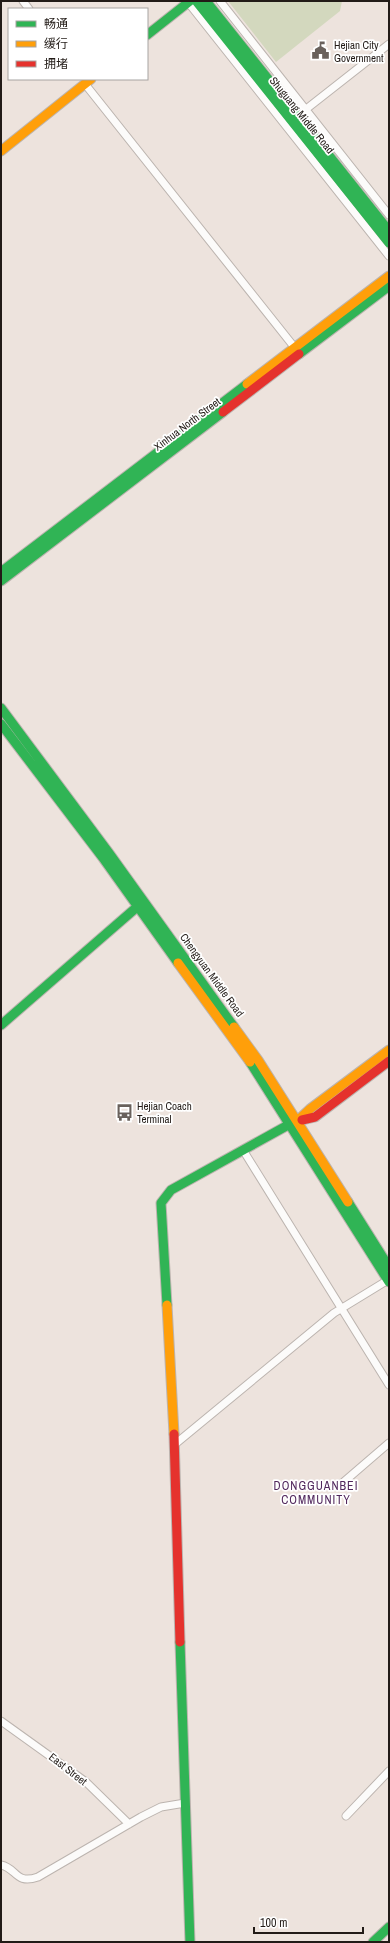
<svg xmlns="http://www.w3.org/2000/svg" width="390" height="1943" font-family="'Archivo Narrow','Noto Sans SC',sans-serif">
<rect width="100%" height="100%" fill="#ede3dd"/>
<path fill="#d3d8be" d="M228,1H342L340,11L276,62Z"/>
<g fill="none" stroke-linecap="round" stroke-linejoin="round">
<defs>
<path id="street" d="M23,1L29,9
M187,1L389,256
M220,1L389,215
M85,84L295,348
M305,110L389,44
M243,1150L389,1385
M174,1445L334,1313L388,1280
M339,1486L389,1443
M1,1721L86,1782L129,1824
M346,1816L389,1771
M1,1865C17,1868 15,1885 38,1877L141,1817L161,1807L185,1803"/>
<path id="fast" d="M196,1L389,243
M206,1L389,231
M147,35L190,1
M299,354L389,286
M1,572L247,384
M1,581L223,412
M1,708L109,853L234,1027
M1,724L103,858L178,963
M1,1025L137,907
M250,1062L389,1282
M348,1202L389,1267
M167,1305L161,1203L171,1190L290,1124L302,1120
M180,1642L190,1942
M373,1942L389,1927"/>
<path id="slow" d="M1,151L91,79
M247,384L389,276
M178,963L250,1062
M234,1027L258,1060L348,1202
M297,1121L310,1109L389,1050
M167,1305L174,1434"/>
<path id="jam" d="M223,412L299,354
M302,1120L315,1117L389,1061
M174,1434L180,1642"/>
</defs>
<use href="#street" stroke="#bcb4af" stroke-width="9"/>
<use href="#fast" stroke="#bcb4af" stroke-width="11"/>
<use href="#slow" stroke="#bcb4af" stroke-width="11"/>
<use href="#jam" stroke="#bcb4af" stroke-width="11"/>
<use href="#street" stroke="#fcfbfa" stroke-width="7"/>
<use href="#fast" stroke="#30b455" stroke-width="9"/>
<use href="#slow" stroke="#ff9f0a" stroke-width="9"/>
<use href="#jam" stroke="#e5322d" stroke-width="9"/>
</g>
<defs>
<symbol id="civic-bare" viewBox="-9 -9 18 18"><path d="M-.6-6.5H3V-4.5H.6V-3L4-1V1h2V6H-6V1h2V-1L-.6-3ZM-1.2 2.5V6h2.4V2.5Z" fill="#69615c" stroke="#fff" stroke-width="2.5" paint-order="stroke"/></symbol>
<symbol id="bus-bare" viewBox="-9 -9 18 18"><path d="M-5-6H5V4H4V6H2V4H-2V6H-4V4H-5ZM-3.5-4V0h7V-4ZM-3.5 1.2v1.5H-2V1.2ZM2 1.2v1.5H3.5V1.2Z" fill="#69615c" stroke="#fff" stroke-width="2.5" paint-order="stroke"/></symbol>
</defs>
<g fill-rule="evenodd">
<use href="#civic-bare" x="308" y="38" width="25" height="25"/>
<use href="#bus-bare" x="112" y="1100" width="25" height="25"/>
</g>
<g text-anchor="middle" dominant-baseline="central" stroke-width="3.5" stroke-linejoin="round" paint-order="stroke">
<g font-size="11" fill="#221b17" stroke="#fff" text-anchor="start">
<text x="334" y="45">Hejian City<tspan x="334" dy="13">Government</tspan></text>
<text x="137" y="1106">Hejian Coach<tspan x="137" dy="13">Terminal</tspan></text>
</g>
<g font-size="11" fill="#221b17" stroke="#fff">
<text transform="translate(302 115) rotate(51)">Shuguang Middle Road</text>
<text transform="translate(187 424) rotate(-37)">Xinhua North Street</text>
<text transform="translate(212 975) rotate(54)">Chengyuan Middle Road</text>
<text transform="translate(68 1769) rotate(38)">East Street</text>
</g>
<g font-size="12" letter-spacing="1" fill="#50265c" stroke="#fff">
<text x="316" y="1486">DONGGUANBEI<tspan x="316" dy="14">COMMUNITY</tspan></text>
</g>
</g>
<rect width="390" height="1943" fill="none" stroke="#221b17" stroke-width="4"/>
<rect x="8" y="8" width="140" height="72" fill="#ffffff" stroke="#a7a4a2"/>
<rect x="16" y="21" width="20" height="6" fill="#30b455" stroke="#a7a4a2"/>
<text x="44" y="28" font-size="12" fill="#221b17">畅通</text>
<rect x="16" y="41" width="20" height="6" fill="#ff9f0a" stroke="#a7a4a2"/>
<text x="44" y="48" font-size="12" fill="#221b17">缓行</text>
<rect x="16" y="61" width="20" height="6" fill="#e5322d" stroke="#a7a4a2"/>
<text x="44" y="68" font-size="12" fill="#221b17">拥堵</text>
<path d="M254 1927v6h109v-6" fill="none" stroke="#221b17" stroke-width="2"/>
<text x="260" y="1927" font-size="12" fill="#221b17" stroke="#ffffff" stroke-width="3" paint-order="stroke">100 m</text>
</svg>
